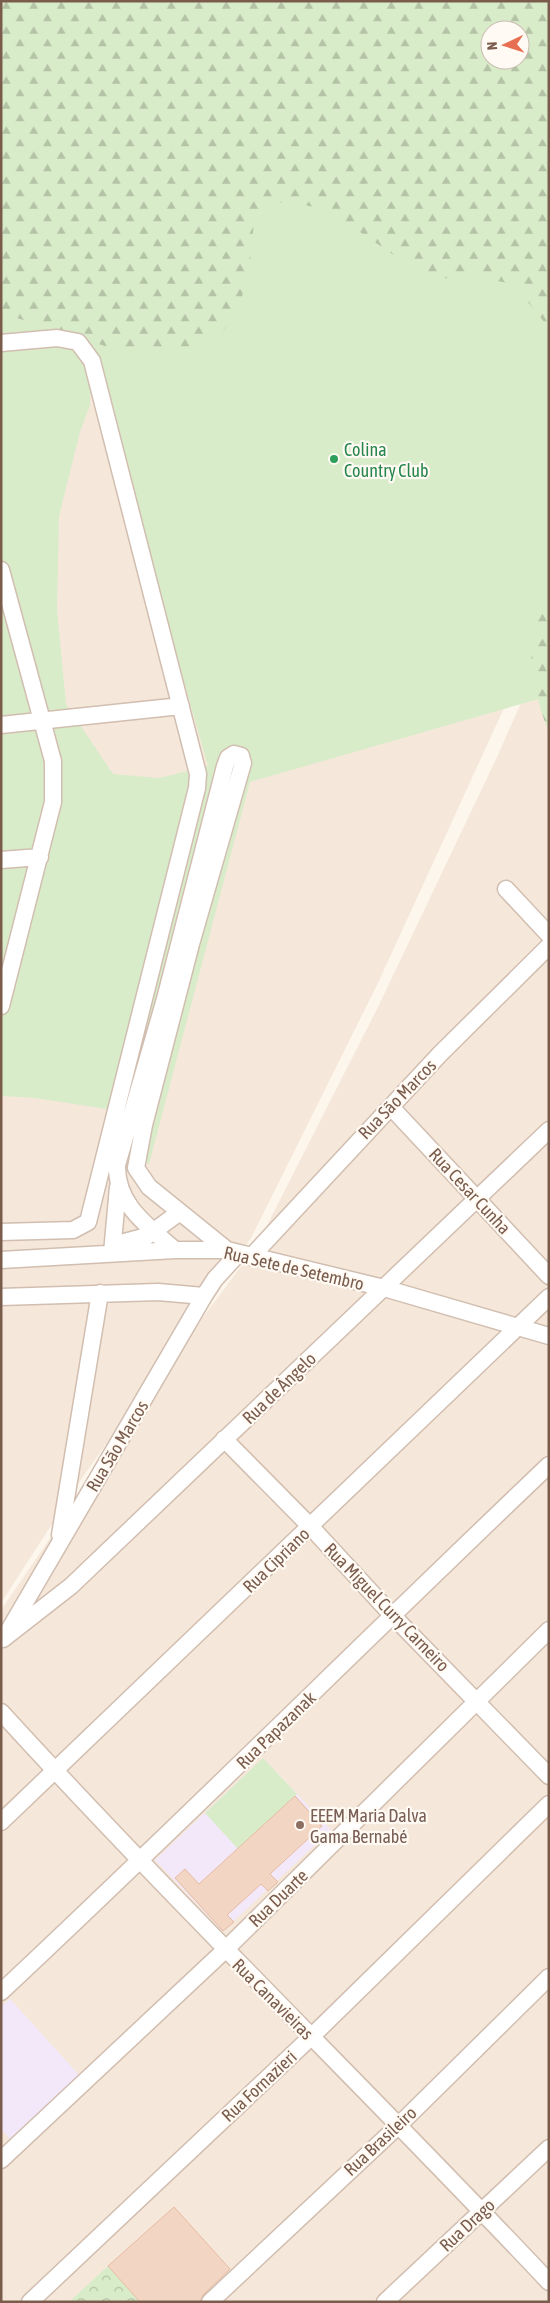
<svg xmlns="http://www.w3.org/2000/svg" width="550" height="2303" font-family="'Asap Condensed',sans-serif">
<defs>
<pattern id="forest-firs" width="22" height="20" patternUnits="userSpaceOnUse" patternTransform="scale(1.25)"><rect width="22" height="20" fill="#d8ecc9"/><path d="M5 1l3.5 6h-7zM16 11l3.5 6h-7z" fill="#b4c2a5"/></pattern>
<pattern id="park-crowns" width="20" height="18" patternUnits="userSpaceOnUse" patternTransform="scale(1.25)"><rect width="20" height="18" fill="#d8ecc9"/><path d="M2 6a3 3 0 1 1 6 0M12 15a3 3 0 1 1 6 0" fill="none" stroke="#b4c2a5"/></pattern>
</defs>
<rect width="100%" height="100%" fill="#fdf6ec"/>
<path fill="#f5e8da" d="M490,60H520L549,610L378,983L251,1238L78,1484L1,1603V114Z
M549,640V2302H1V1610L183,1344L257,1245L378,1007L497,757Z"/>
<path fill="#f3e8fa" d="M263,1758L331,1830L223,1931L155,1860Z
M10,1999L80,2076L12,2141L1,2129V2007Z"/>
<path fill="#d8ecc9" fill-rule="evenodd" d="M549,159V696L250,782L149,1164L115,1144L149,1013L119,1111L35,1098L1,1096V313L85,340L52,222ZM92,359L208,766L159,778L113,774L66,704L57,609L59,516L80,432L90,405Z
M263,1758L297,1794L238,1849L205,1813Z"/>
<path fill="url(#forest-firs)" fill-rule="evenodd" d="M1,1H549V328L527,301L522,299L513,284L463,274L439,280L416,270L329,211L285,200L254,221L251,256L240,306L220,336L181,350L127,353L1,313ZM490,30H520V60H490Z
M549,595V731C538,708 527,660 533,635C536,621 544,608 549,595Z"/>
<path fill="url(#park-crowns)" d="M108,2266L140,2302H69Z"/>
<path fill="#f3d5c3" stroke="#e6bba3" d="M295,1796L322,1826L270,1874L278,1882L268,1891L261,1884L227,1915L234,1922L223,1931L175,1878L185,1869L199,1884Z
M174,2207L230,2269L203,2295L200,2302H140L108,2266Z"/>
<g fill="none" stroke-linecap="round" stroke-linejoin="round">
<defs>
<path id="minor" d="M1,343L57,338L78,342L92,361L198,774L197,788L88,1222L73,1230L1,1232
M1,570L53,761V802L1,1006
M1,725L181,706
M1,860L40,857
M506,889L549,935
M391,1107L549,1276
M113,1245L147,1236L180,1212
M175,1250C148,1226 116,1205 117,1165L165,999L225,766L228,758L234,754L241,756L243,763L191,944L144,1125L136,1168L149,1187L227,1250
M112,1253L118,1187
M251,1257L440,1054L549,946
M1,1260L175,1250H227L384,1288L549,1336
M1,1297L158,1292L204,1296
M224,1439L311,1527L392,1615L549,1776
M60,1535L100,1293
M9,1630L204,1296L215,1279L238,1254
M3,1639L71,1586L549,1130
M1,1712C179,1907 368,2090 549,2282
M1,1822L549,1297
M1,1992C186,1819 365,1640 549,1465
M1,2160L225,1950L549,1630
M30,2302L311,2037L549,1804
M210,2302L399,2125L549,1977
M385,2302L549,2148"/>
</defs>
<use href="#minor" stroke="#d1beb0" stroke-width="19"/>
<use href="#minor" stroke="#fff" stroke-width="16"/>
</g>
<circle fill="#2e9e5b" stroke="#fffaf3" stroke-width="2" cx="334" cy="459" r="5"/>
<circle fill="#8d6e63" stroke="#fffaf3" stroke-width="2" cx="300" cy="1825" r="5"/>
<g text-anchor="middle" dominant-baseline="central" stroke-width="4.5" stroke-linejoin="round" paint-order="stroke">
<g font-size="18" fill="#27864d" stroke="#fffaf3" text-anchor="start">
<text x="344" y="449">Colina<tspan x="344" dy="21">Country Club</tspan></text>
</g>
<g font-size="18" fill="#7a5c4d" stroke="#fffaf3">
<text transform="translate(397 1099) rotate(-46)">Rua São Marcos</text>
<text transform="translate(470 1191) rotate(47)">Rua Cesar Cunha</text>
<text transform="translate(294 1268) rotate(13)">Rua Sete de Setembro</text>
<text transform="translate(279 1388) rotate(-44)">Rua de Ângelo</text>
<text transform="translate(117 1446) rotate(-59)">Rua São Marcos</text>
<text transform="translate(276 1560) rotate(-44)">Rua Cipriano</text>
<text transform="translate(387 1607) rotate(46)">Rua Miguel Curry Carneiro</text>
<text transform="translate(276 1730) rotate(-44)">Rua Papazanak</text>
<text transform="translate(278 1898) rotate(-44)">Rua Duarte</text>
<text transform="translate(273 1999) rotate(45)">Rua Canavieiras</text>
<text transform="translate(259 2086) rotate(-43)">Rua Fornazieri</text>
<text transform="translate(380 2141) rotate(-43)">Rua Brasileiro</text>
<text transform="translate(467 2225) rotate(-43)">Rua Drago</text>
</g>
<g font-size="18" fill="#785e54" stroke="#fffaf3" text-anchor="start">
<text x="310" y="1815">EEEM Maria Dalva<tspan x="310" dy="21">Gama Bernabé</tspan></text>
</g>
</g>
<rect width="550" height="2303" fill="none" stroke="#7a5c4d" stroke-width="5"/>
<g transform="translate(505 45) rotate(266)"><circle r="24" fill="#fffaf3" stroke="#cabbb1"/>
<path d="M0-4L9 19L0 12L-9 19Z" fill="#e76f51"/>
<text y="-8" font-size="14" font-weight="bold" text-anchor="middle" fill="#7a5c4d">N</text>
</g>
</svg>
